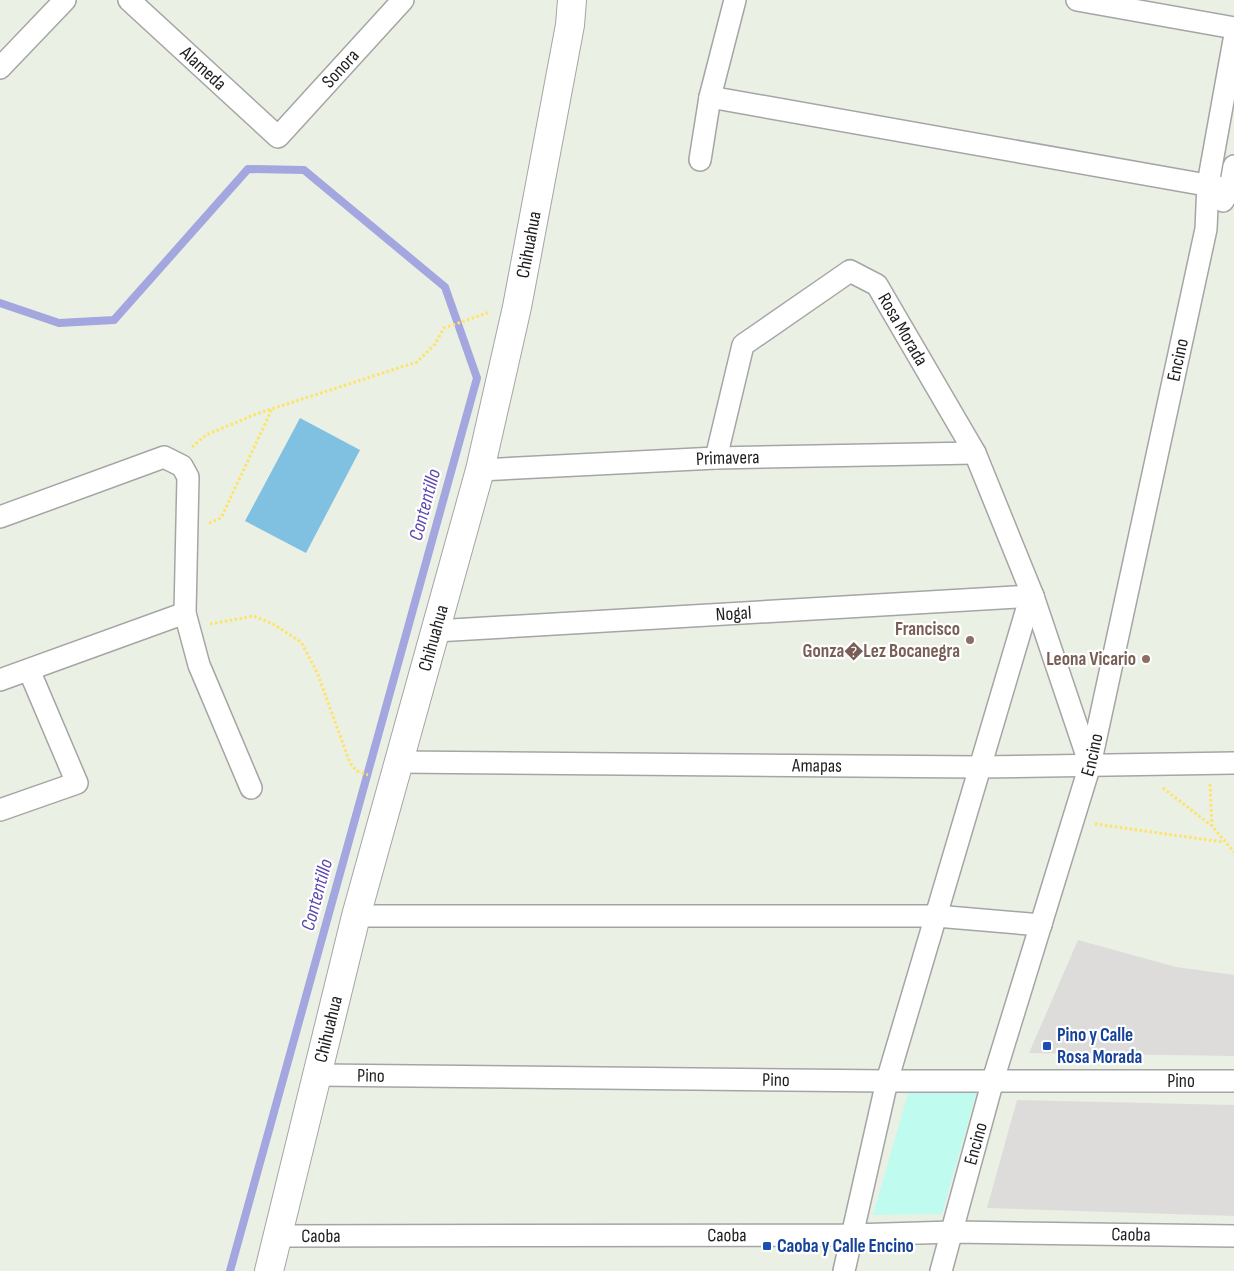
<svg xmlns="http://www.w3.org/2000/svg" width="1234" height="1271" font-family="'Sofia Sans Condensed',sans-serif">
<rect width="100%" height="100%" fill="#ebf0e4"/>
<path fill="#dddcdb" d="M1078,940L1176,967L1234,975V1056L1029,1053Z
M1017,1100L1234,1105V1216L987,1208Z"/>
<path fill="#c0fbef" d="M978,1087L942,1214L873,1215L909,1090Z"/>
<path fill="#80c0e1" d="M300,418L360,450L306,553L245,521Z"/>
<g fill="none" stroke-linecap="round" stroke-linejoin="round">
<path stroke="#a3a6df" stroke-width="8" d="M0,303L59,323L114,320L248,169L304,170L445,287L477,378L230,1271"/>
<defs>
<g id="minor">
<path id="s1" d="M129,0L278,137L403,0"/>
<path d="M735,0L710,97L1234,190"/>
<path d="M1077,0L1234,28"/>
<path d="M0,68L65,0"/>
<path d="M700,160L710,97"/>
<path d="M1223,201L1230,189L1234,166"/>
<path id="s2" d="M716,458L743,345L850,271L877,285L975,453L1033,596L1090,765"/>
<path id="s3" d="M480,470L716,458L975,453"/>
<path d="M0,517L164,457L182,466L188,477L185,613L199,665L251,788"/>
<path id="s4" d="M435,631L1033,596"/>
<path d="M0,680L185,613"/>
<path id="s5" d="M398,762L979,767L1234,763"/>
<path d="M0,810L77,783L29,670"/>
<path d="M356,916H936L1041,925"/>
<path id="s6" d="M317,1075L887,1081H1234"/>
<path id="s7" d="M279,1236L851,1235L953,1232L1234,1236"/>
<path d="M844,1271L887,1081L1026,612L1033,596"/>
<path id="s8" d="M941,1271L993,1080L1090,765L1206,229L1208,184L1234,40"/>
</g>
<g id="tertiary">
<path id="s9" d="M269,1271L356,916L480,470L517,307L570,25L572,0"/>
</g>
</defs>
<use href="#minor" stroke="#a5a5a5" stroke-width="24"/>
<use href="#tertiary" stroke="#a5a5a5" stroke-width="30"/>
<path stroke="#fee367" stroke-width="3" stroke-dasharray="2.5 2.5" stroke-linecap="butt" d="M192,447L206,435L256,414L417,362L435,344L444,328L490,312
M209,523L221,518L272,409
M210,624L254,616L273,624L301,642L317,672L350,763L357,771L368,775
M1210,784L1212,826
M1163,788L1212,826L1234,852
M1095,824L1223,842"/>
<use href="#minor" stroke="#fff" stroke-width="21"/>
<use href="#tertiary" stroke="#fff" stroke-width="28"/>
</g>
<g fill="#8d6e63" stroke="#fff" stroke-width="2">
<circle cx="970" cy="640" r="5"/>
<circle cx="1146" cy="659" r="5"/>
</g>
<g fill="#1a4fb4" stroke="#fff" stroke-width="2">
<rect x="1042" y="1041" width="10" height="10" rx="2.5"/>
<rect x="762" y="1241" width="10" height="10" rx="2.5"/>
</g>
<g text-anchor="middle" dominant-baseline="central" stroke-width="4.5" stroke-linejoin="round" paint-order="stroke">
<g font-size="19" fill="#1e1e1e" stroke="#fff">
<text stroke="none"><textPath href="#s1" startOffset="101">Alameda</textPath></text>
<text stroke="none"><textPath href="#s1" startOffset="295">Sonora</textPath></text>
<text stroke="none"><textPath href="#s9" startOffset="1059">Chihuahua</textPath></text>
<text stroke="none"><textPath href="#s2" startOffset="328">Rosa Morada</textPath></text>
<text stroke="none"><textPath href="#s8" startOffset="942">Encino</textPath></text>
<text stroke="none"><textPath href="#s3" startOffset="248">Primavera</textPath></text>
<text stroke="none"><textPath href="#s4" startOffset="299">Nogal</textPath></text>
<text stroke="none"><textPath href="#s9" startOffset="654">Chihuahua</textPath></text>
<text stroke="none"><textPath href="#s8" startOffset="538">Encino</textPath></text>
<text stroke="none"><textPath href="#s5" startOffset="419">Amapas</textPath></text>
<text stroke="none"><textPath href="#s9" startOffset="249">Chihuahua</textPath></text>
<text stroke="none"><textPath href="#s6" startOffset="54">Pino</textPath></text>
<text stroke="none"><textPath href="#s6" startOffset="459">Pino</textPath></text>
<text stroke="none"><textPath href="#s6" startOffset="864">Pino</textPath></text>
<text stroke="none"><textPath href="#s8" startOffset="132">Encino</textPath></text>
<text stroke="none"><textPath href="#s7" startOffset="852">Caoba</textPath></text>
<text stroke="none"><textPath href="#s7" startOffset="448">Caoba</textPath></text>
<text stroke="none"><textPath href="#s7" startOffset="42">Caoba</textPath></text>
</g>
<g font-size="19" font-weight="bold" fill="#785e54" stroke="#fff" text-anchor="end">
<text x="960" y="629">Francisco<tspan x="960" dy="22">Gonza�Lez Bocanegra</tspan></text>
<text x="1136" y="659">Leona Vicario</text>
</g>
<g font-size="19" font-weight="bold" fill="#164399" stroke="#fff" text-anchor="start">
<text x="1057" y="1035">Pino y Calle<tspan x="1057" dy="22">Rosa Morada</tspan></text>
<text x="777" y="1246">Caoba y Calle Encino</text>
</g>
<g font-size="20" font-style="italic" fill="#5f48b1" stroke="#fff">
<text transform="translate(425 505) rotate(-75)">Contentillo</text>
<text transform="translate(317 895) rotate(-75)">Contentillo</text>
</g>
</g>
</svg>
